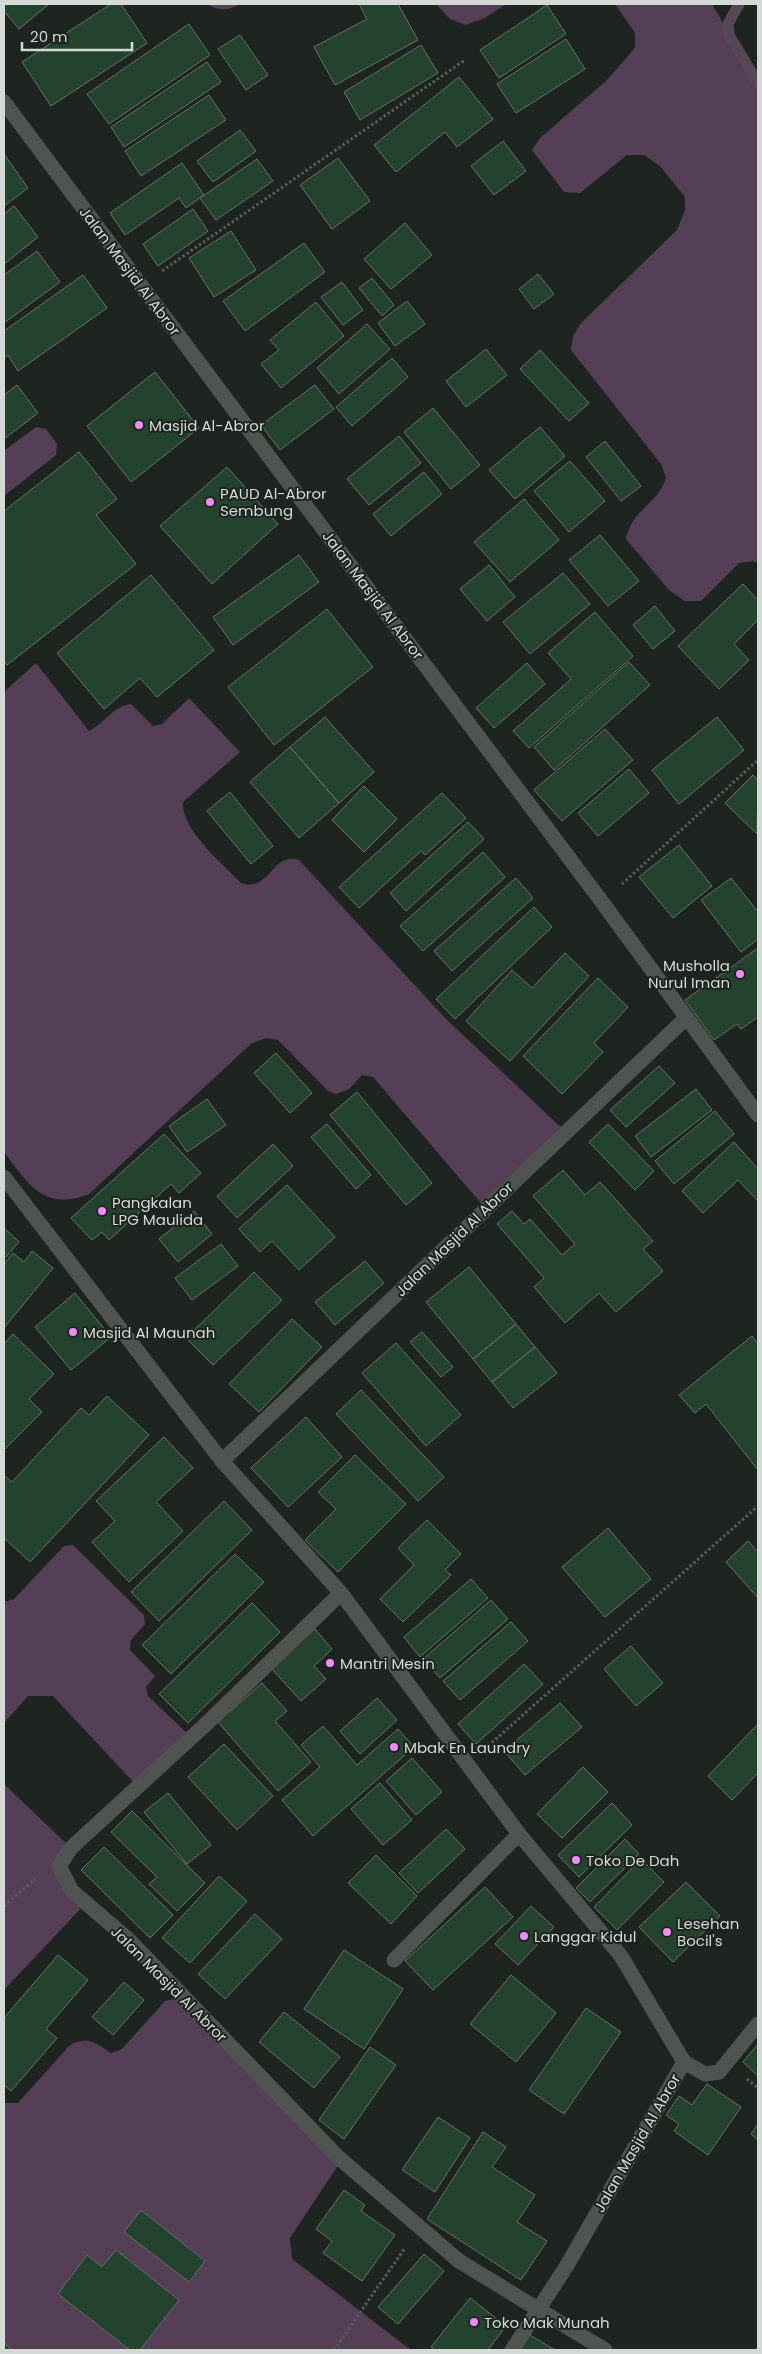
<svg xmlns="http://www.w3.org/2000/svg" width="762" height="2354" font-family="Poppins,sans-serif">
<rect width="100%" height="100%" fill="#1e2520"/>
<path fill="#553f56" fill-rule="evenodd" d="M207,4H240C228,11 219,11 207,4Z
M436,4H506L485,18L465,25L450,19Z
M615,4H712L758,83V563L753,561L739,563L701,601H685L669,590L626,539C632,509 658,504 666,478L661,464L571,350L573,336L581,323L677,230L685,210V197L660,166L644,155H627L580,193L564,192L532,150L540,138L607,80L635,48V33Z
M36,427L46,429L57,444L56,455L4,496V451Z
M36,663L89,731C105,723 113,706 131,704L153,726L162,724L189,698L240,752L183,802C181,830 222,863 241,883C270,893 272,851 299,860L446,1019L566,1132L486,1209L373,1077L362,1075L349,1089L336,1094L328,1091L278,1040L267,1038L252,1043L89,1194C43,1212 28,1183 4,1152V692Z
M73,1545L144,1615L145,1624L131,1640L130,1650L155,1676L146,1687L148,1696L192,1738L138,1787L53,1696H28L4,1723V1602L14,1599L64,1546Z
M4,1784L71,1848L59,1866L86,1903L4,1990Z
M182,1997L338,2157L337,2167L290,2238L292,2259L411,2350H140L179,2300L116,2250L102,2267L87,2255L58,2294L130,2350H11L4,2342V2103H18L70,2045C89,2036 95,2043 111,2053L122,2049L165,2001ZM141,2211L205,2260L190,2282L124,2232Z"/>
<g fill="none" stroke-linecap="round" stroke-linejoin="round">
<path stroke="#554756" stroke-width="11" d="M739,4L728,24L729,35L758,83"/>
</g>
<path fill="#24432f" stroke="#69716b" d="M4,4H49L19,29L4,11Z
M111,4H121L147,43L51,106L22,62Z
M359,4H398L418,40L335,85L314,47L367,19Z
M547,5L566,34L499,78L480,50Z
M189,24L210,55L109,124L87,94Z
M240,35L268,75L246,90L218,49Z
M566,39L585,69L516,113L497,84Z
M421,45L438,73L360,120L344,92Z
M207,62L221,82L124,147L111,127Z
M459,77L493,119L457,147L445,132L396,172L374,145Z
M209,95L226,120L141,176L125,151Z
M240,130L256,151L213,182L197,161Z
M503,141L526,171L494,195L471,166Z
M4,154L28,188L4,206Z
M338,158L370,201L332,229L300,185Z
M257,159L273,181L216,220L200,198Z
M182,163L204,195L186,208L179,198L125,235L110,213Z
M14,206L38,237L4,264V214Z
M193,209L208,231L158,266L143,244Z
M405,223L432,255L391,289L364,259Z
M231,231L256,270L214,297L189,258Z
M304,243L325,272L245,331L223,301Z
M37,251L60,282L4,323V275Z
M538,274L554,294L534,309L519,289Z
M83,275L107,308L18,371L8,355L4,358V331Z
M372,278L394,305L382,316L359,288Z
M342,282L363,310L343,325L321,297Z
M407,301L425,324L395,346L378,323Z
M316,302L344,336L281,388L261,364L279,350L270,340Z
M367,324L390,349L339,394L317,368Z
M486,349L507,375L466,407L446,381Z
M540,350L589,403L569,421L520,369Z
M392,358L408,377L352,426L336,407Z
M155,372L199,428L131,482L87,426Z
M17,385L38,413L4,439V395Z
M315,385L334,409L280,450L261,425Z
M433,408L480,465L451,489L404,432Z
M540,427L565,456L515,499L489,470Z
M399,436L421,463L369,505L347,479Z
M605,441L641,486L621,501L586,457Z
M79,452L117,499L96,515L136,564L7,665L4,661V511Z
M570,461L605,501L569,532L534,491Z
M227,467L278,524L212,584L160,526Z
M424,472L442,494L391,536L373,514Z
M524,499L559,540L510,582L474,542Z
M600,535L639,581L608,606L569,560Z
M299,555L319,582L233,645L213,617Z
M489,565L515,597L487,621L460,589Z
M563,573L590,604L530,654L503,622Z
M151,575L214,650L157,697L140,678L104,709L57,653Z
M743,584L758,600V620L734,644L749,660L719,689L678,646Z
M655,606L675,631L653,649L633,625Z
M327,609L373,667L274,745L228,687Z
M595,612L633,656L529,748L513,731L571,679L548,653Z
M629,662L650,685L554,770L534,747Z
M527,663L545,684L494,728L476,708Z
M325,717L374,772L339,803L290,747Z
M717,717L744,750L679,804L652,770Z
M605,729L633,760L562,821L534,790Z
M290,747L339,803L299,838L250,782Z
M629,769L649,793L598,836L578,813Z
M753,775L758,780L757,834L725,803Z
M364,786L397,819L364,852L332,820Z
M230,792L273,846L251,864L207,811Z
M442,793L466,818L425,855L421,851L359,908L339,887Z
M468,822L484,839L406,911L390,893Z
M679,845L712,886L673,918L639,877Z
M483,852L505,877L423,951L400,926Z
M516,878L533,898L452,971L434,951Z
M731,878L758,912V939L741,952L701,900Z
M534,907L552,927L455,1019L436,999Z
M758,948V1017L741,1029L737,1024L714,1040L685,1000Z
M565,953L589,976L510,1061L466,1021L512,970L532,988Z
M598,978L628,1007L594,1043L603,1052L562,1094L523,1056Z
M276,1053L312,1093L290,1113L254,1073Z
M659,1066L675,1083L626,1127L610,1110Z
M696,1089L712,1110L651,1157L635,1136Z
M357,1092L432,1183L406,1205L330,1115Z
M207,1099L226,1125L187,1152L169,1126Z
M715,1111L734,1134L674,1184L655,1161Z
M327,1124L371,1175L356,1189L311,1137Z
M608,1124L654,1171L635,1190L589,1142Z
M164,1134L201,1173L179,1193L171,1184L109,1240L102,1232L92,1240L71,1218Z
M734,1142L758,1169V1201L738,1180L703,1213L682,1191Z
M273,1144L293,1166L237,1218L217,1196Z
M563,1170L585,1195L600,1182L653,1241L643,1249L663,1271L616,1312L599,1293L565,1323L534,1287L544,1278L497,1224L512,1211L524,1224L530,1219L562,1255L575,1244L533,1196Z
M287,1185L335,1237L299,1270L272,1241L260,1252L239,1229Z
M194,1211L212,1234L178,1262L159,1239Z
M4,1228L19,1242L4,1259Z
M221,1244L238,1266L192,1300L175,1278Z
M32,1251L53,1268L4,1328V1264L13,1253L24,1262Z
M365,1261L384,1283L335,1325L315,1302Z
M469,1267L516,1324L473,1359L426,1302Z
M254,1272L282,1300L213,1365L186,1338Z
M75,1293L111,1337L71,1370L35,1327Z
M292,1319L322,1347L259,1412L229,1384Z
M516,1324L535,1347L492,1382L473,1359Z
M422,1332L453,1367L441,1377L410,1342Z
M13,1334L54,1374L29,1399L42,1412L4,1450V1344Z
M752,1336L758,1344V1470L706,1404L695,1413L679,1395Z
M396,1343L461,1415L426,1446L362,1373Z
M535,1347L557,1373L513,1408L492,1382Z
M361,1390L444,1477L418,1501L336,1414Z
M107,1396L149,1435L30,1562L4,1538V1475L12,1482L81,1408L89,1415Z
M306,1417L342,1457L288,1507L251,1468Z
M164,1437L193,1468L156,1502L183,1531L129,1582L92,1542L115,1521L96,1501Z
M355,1455L406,1504L338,1572L305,1540L336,1509L318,1492Z
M224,1501L252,1530L159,1621L131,1592Z
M427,1520L461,1554L445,1570L451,1575L403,1622L380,1599L414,1565L398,1548Z
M608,1528L651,1579L605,1617L562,1567Z
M748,1541L758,1552V1598L726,1562Z
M235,1554L264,1582L171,1674L142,1645Z
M471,1579L488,1598L420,1657L404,1637Z
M491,1600L508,1619L440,1678L423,1659Z
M252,1603L280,1632L188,1723L159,1694Z
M511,1622L528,1641L460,1700L443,1681Z
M315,1629L332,1649L314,1666L326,1679L301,1701L271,1668Z
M631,1646L663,1683L636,1706L604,1669Z
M524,1664L543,1684L476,1744L458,1724Z
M262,1683L287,1711L275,1721L311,1762L278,1791L218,1722Z
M377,1698L397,1720L360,1754L340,1731Z
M560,1703L582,1727L525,1775L504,1751Z
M758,1724V1773L732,1800L708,1776Z
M323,1726L357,1765L398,1729L414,1747L313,1836L282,1800L320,1767L301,1745Z
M224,1744L273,1796L237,1830L188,1777Z
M412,1758L442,1792L416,1815L386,1781Z
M583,1767L608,1792L562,1838L537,1814Z
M380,1783L412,1820L383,1845L351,1809Z
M168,1793L211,1845L187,1864L144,1812Z
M612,1803L632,1825L579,1877L558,1855Z
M132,1811L205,1883L177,1911L149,1884L157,1877L111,1832Z
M446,1829L465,1849L418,1893L399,1873Z
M625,1839L639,1854L590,1902L576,1888Z
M104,1847L173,1915L150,1938L81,1870Z
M376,1855L417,1896L391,1924L348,1883Z
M641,1859L664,1882L617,1930L594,1907Z
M219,1876L247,1901L190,1963L162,1938Z
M686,1882L720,1916L673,1962L639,1927Z
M485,1887L513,1917L433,1990L405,1961Z
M531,1906L554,1927L518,1965L495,1944Z
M255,1914L282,1939L225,1999L198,1974Z
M344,1950L403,1989L364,2049L304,2009Z
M58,1955L88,1980L46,2029L57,2038L11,2091L4,2085V2018Z
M511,1975L556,2013L516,2062L470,2024Z
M124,1982L144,2000L113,2035L92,2017Z
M586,2008L621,2032L564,2114L529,2090Z
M284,2012L340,2057L314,2088L259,2042Z
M758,2044V2076L743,2062Z
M370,2047L396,2065L344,2139L319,2120Z
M707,2084L741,2107L708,2155L674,2131L679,2124L666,2115L679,2096L692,2105Z
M438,2117L470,2138L435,2192L402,2170Z
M758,2124V2140L751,2134Z
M483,2132L506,2147L492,2167L535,2195L517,2222L547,2241L521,2280L427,2219Z
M344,2190L365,2205L361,2211L395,2235L362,2281L323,2253L332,2241L316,2229Z
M141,2210L205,2261L189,2282L124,2232Z
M116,2250L179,2300L140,2350H130L58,2294L87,2255L102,2267Z
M424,2254L444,2271L398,2324L378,2307Z
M470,2298L506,2326L488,2350H435L431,2347Z
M528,2334L555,2350H519Z
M4,2342L11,2350H4Z"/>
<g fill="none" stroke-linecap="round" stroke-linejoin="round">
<path stroke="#575d59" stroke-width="3" stroke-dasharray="2.5 2.5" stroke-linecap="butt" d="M162,271L465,60
M622,884L758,760
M488,1746L758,1506
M4,1906L35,1879
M747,2079L758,2088
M334,2350L405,2248"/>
<path stroke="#505451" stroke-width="15" d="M4,102L602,902L758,1115
M4,1177L222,1461L341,1593L519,1834L621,1956L684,2062
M222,1461L686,1018
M341,1593L204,1726L71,1848L59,1866L72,1891L129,1940L338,2157L459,2261L605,2350
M394,1960L519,1834
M512,2350L566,2267L684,2062L705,2074L719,2072L758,2024"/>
</g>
<g fill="#f08bf6" stroke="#1e2520" stroke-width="2">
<circle cx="139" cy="425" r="5"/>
<circle cx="210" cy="502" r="5"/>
<circle cx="740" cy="974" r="5"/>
<circle cx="102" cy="1211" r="5"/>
<circle cx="73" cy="1332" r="5"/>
<circle cx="330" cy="1663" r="5"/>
<circle cx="394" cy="1747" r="5"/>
<circle cx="576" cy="1860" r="5"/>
<circle cx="667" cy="1932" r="5"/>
<circle cx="524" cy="1936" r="5"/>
<circle cx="474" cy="2322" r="5"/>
</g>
<g text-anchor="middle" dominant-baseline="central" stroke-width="4" stroke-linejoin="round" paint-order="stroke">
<g font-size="15" fill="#d4d9d5" stroke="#1e2520">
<text transform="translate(130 271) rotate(53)">Jalan Masjid Al Abror</text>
<text transform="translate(373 595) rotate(53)">Jalan Masjid Al Abror</text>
<text transform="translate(454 1239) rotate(-44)">Jalan Masjid Al Abror</text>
<text transform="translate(169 1984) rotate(45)">Jalan Masjid Al Abror</text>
<text transform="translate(637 2143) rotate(-60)">Jalan Masjid Al Abror</text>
</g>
<g font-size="15" fill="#d4d9d5" stroke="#1e2520" text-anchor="start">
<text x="149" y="425">Masjid Al-Abror</text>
<text x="220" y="493">PAUD Al-Abror<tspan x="220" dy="17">Sembung</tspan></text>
<text x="730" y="965" text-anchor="end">Musholla<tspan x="730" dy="17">Nurul Iman</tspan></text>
<text x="112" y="1202">Pangkalan<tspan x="112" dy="17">LPG Maulida</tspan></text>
<text x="83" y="1332">Masjid Al Maunah</text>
<text x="340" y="1663">Mantri Mesin</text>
<text x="404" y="1747">Mbak En Laundry</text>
<text x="586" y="1860">Toko De Dah</text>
<text x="677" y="1923">Lesehan<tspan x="677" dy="17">Bocil's</tspan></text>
<text x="534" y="1936">Langgar Kidul</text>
<text x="484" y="2322">Toko Mak Munah</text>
</g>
</g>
<rect width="762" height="2354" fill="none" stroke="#d4d9d5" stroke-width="10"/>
<path d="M22 42v8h110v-8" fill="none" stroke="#d4d9d5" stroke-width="2.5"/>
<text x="30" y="42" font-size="15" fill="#d4d9d5" stroke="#1e2520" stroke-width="4" paint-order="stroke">20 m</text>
</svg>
